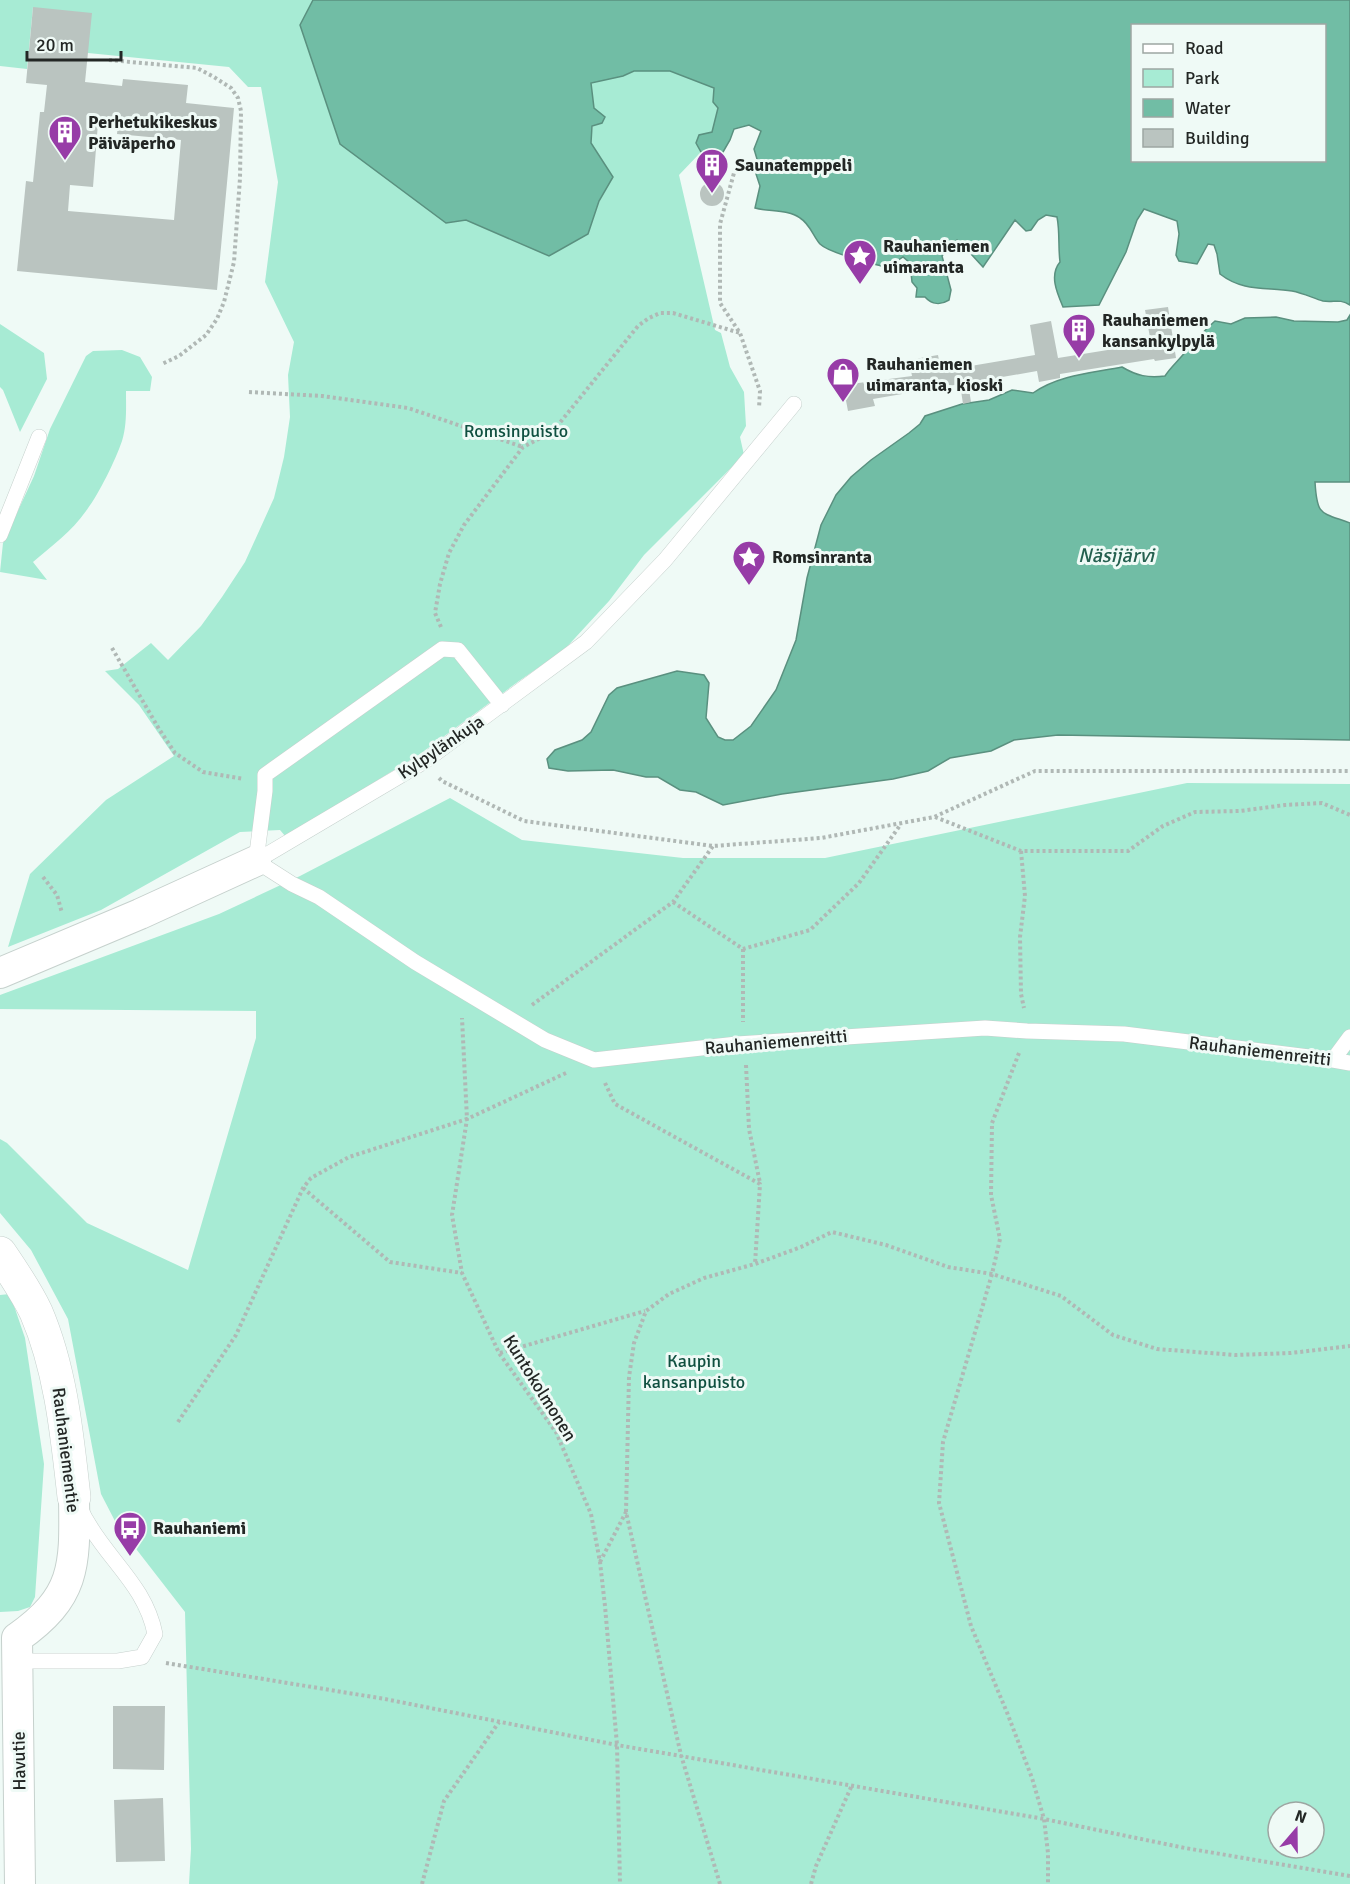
<svg xmlns="http://www.w3.org/2000/svg" width="1350" height="1884" font-family="Signika,sans-serif">
<rect width="100%" height="100%" fill="#effaf6"/>
<path fill="#a7ebd4" fill-rule="evenodd" d="M0,0H313L300,25L445,223L466,220L549,256L588,234L599,201L613,177L591,143L594,108L591,82L623,76L634,71H670L714,88L713,102L718,108L712,132L696,143L701,152L679,175L715,330L721,333L730,367L744,392L746,426L740,437L744,455L644,555L609,601L564,650L519,681L420,754L286,837L280,830L240,832L101,910L8,947L30,874L106,800L174,756L139,705L105,671L118,669L151,643L168,660L201,626L222,597L245,562L274,498L284,457L290,417L288,375L294,342L265,282L278,182L261,87H248L229,67L88,53L33,7L27,69L0,66Z
M0,324L44,353L47,379L20,432L3,390L0,387Z
M122,350L140,357L152,377L150,391H126C126,408 127,425 122,441C115,461 99,494 86,511C72,531 52,546 33,562L47,580L0,572L3,543L34,476L50,429L86,356L93,351Z
M1187,783L1350,784V1884H189L191,1849L185,1612L116,1523L101,1494L68,1319L31,1250L0,1213V1139L7,1143L87,1223L188,1270L256,1038V1011L0,1009V995L219,914L300,876L450,798L522,840L683,858H825ZM1278,1812H1314V1848H1278Z
M10,1294L25,1338L44,1464L35,1597L30,1607L18,1611L0,1612V1295Z"/>
<path fill="#71bda5" stroke="#5a907f" stroke-width="1.5" fill-rule="evenodd" d="M313,0H1350V305C1339,298 1334,303 1323,301C1313,298 1303,293 1292,291C1266,287 1243,292 1220,274L1217,254L1214,245L1208,244L1197,264L1179,261L1176,255L1179,234L1177,221L1144,209L1137,220L1126,252L1099,305L1063,307C1057,293 1049,275 1060,262C1058,246 1060,232 1057,217L1046,215L1038,220L1031,230L1026,231L1015,220L983,267L971,254L961,247L957,240L950,245L942,256L951,290L949,300C941,305 932,305 925,297H916L917,288L912,282L910,263L903,257L894,263L891,268C876,265 829,253 820,244C813,236 810,224 800,218C788,209 769,212 755,208L760,186L756,174L757,159L754,149L761,131L749,125L734,129L730,140L723,152L716,154L701,152L696,143L699,135L712,132L718,108L713,102L714,88L670,71H634L623,76L591,83L594,108L605,117L602,123L592,126L591,143L613,177L599,201L588,234L549,256L466,220L446,223L340,144L300,25ZM1132,26H1324V160H1132Z
M1350,315V482H1315C1317,516 1320,512 1350,523V740L1058,735L1014,740L991,751L950,758L928,771L893,779L782,794L723,805L696,792L680,790L658,777H646L613,770L568,771L549,768L547,759L555,750L582,740L591,732L609,695L617,688L677,671L704,675L709,683L706,718L718,737L725,740H733L751,726L776,690L796,640L807,578L821,525L836,495L851,477L871,460L909,433L920,424L925,416L962,404L989,400L1012,390L1033,393C1059,375 1091,373 1122,367C1137,376 1148,378 1165,376C1170,368 1175,364 1181,357C1193,344 1201,333 1215,321L1231,324L1245,318L1276,317L1294,321L1338,322L1347,320Z"/>
<path fill="#bac4c0" fill-rule="evenodd" d="M33,7L92,13L85,82L122,86L123,79L188,85L186,103L234,108L217,290L17,271L26,181L33,182L40,112H44L47,85L26,83ZM98,123L118,124L117,134L181,140L174,220L68,211L70,185L93,187Z
M700 194a12 12 0 1 1 24 0a12 12 0 1 1-24 0Z
M1168,307L1176,358L1155,361L1154,359L1060,374V378L1039,382L1037,371L968,383L971,402L963,404L960,384L873,399L875,406L848,411L843,385L912,376L909,360L938,355L941,371L1035,355L1030,325L1051,321L1058,358L1151,343L1145,310Z
M113,1706H165L164,1770L113,1769Z
M163,1798L165,1861L116,1862L114,1800Z"/>
<g fill="none" stroke-linecap="round" stroke-linejoin="round">
<defs>
<path id="service" d="M0,535L39,437
M256,861L292,884L319,897L415,962L545,1040L594,1060L737,1044L985,1028L1027,1031L1124,1034L1333,1060L1350,1063
M256,861L425,761L586,642L665,560L794,404
M256,861L265,791V775L442,649L458,650L502,705
M1333,1060L1350,1037
M18,1661H118L142,1657L155,1634C146,1589 114,1565 91,1528C87,1522 83,1515 80,1508"/>
<path id="minor" d="M0,973L140,914L256,861
M17,1638L20,1884
M17,1638C77,1596 75,1565 74,1497"/>
<path id="tertiary" d="M0,1253C13,1272 26,1291 36,1312C61,1370 67,1435 74,1497"/>
</defs>
<use href="#service" stroke="#c6d1cd" stroke-width="16"/>
<use href="#minor" stroke="#c6d1cd" stroke-width="32"/>
<use href="#tertiary" stroke="#c6d1cd" stroke-width="34"/>
<path stroke="#b0b8b5" stroke-width="4" stroke-dasharray="3 3" stroke-linecap="butt" d="M109,60L197,68L214,77L231,88L238,98L241,111L240,178L234,262L224,302L217,319L206,335L179,356L162,364
M737,162L720,224V303L740,333L760,391L759,408
M249,392L322,396L408,408L523,447
M441,627L435,613L440,584L449,553L464,525L523,447L548,434L558,425L638,326L649,318L660,313H673L740,333
M112,648L159,729L175,753L203,772L244,779
M439,778L442,781L524,821L713,846L821,838L934,817L1035,771H1350
M935,817L1021,851H1128L1163,826L1195,812L1240,811L1285,805L1322,803L1350,815
M1021,851L1025,896L1020,937L1021,994L1024,1008
M43,877L57,895L62,913
M673,902L743,949L810,930L859,883L901,824
M743,949V1022
M532,1005L673,902L713,846
M1019,1053L992,1123L991,1195L1000,1239L992,1274L943,1442L939,1503L971,1626L1008,1715L1032,1778L1044,1819L1048,1853V1884
M746,1065L749,1129L760,1183
M566,1073L467,1119L452,1215L462,1273L499,1353L556,1432L591,1514L600,1562L605,1606L617,1745L620,1884
M605,1083L615,1104L760,1184L755,1264
M303,1188L390,1262L462,1273
M500,1353L645,1311
M178,1422L236,1335L303,1188L311,1178L349,1157L467,1119L462,1018
M600,1562L626,1512
M166,1663L385,1699L617,1745L1044,1819L1185,1848L1350,1876
M422,1884L444,1801L499,1722
M720,1884L681,1755L626,1512L629,1377L634,1343L646,1311L669,1294L704,1278L755,1264L801,1247L832,1232L886,1245L948,1267L992,1274L1061,1296L1113,1335L1157,1349L1235,1355L1291,1353L1350,1346
M811,1884L816,1866L852,1785"/>
<use href="#service" stroke="#fff" stroke-width="15"/>
<use href="#minor" stroke="#fff" stroke-width="30"/>
<use href="#tertiary" stroke="#fff" stroke-width="33"/>
</g>
<defs>
<symbol id="building-pin" viewBox="-11 -11 22 30"><path d="M0 17L-7.5 6A9.5 9.5 0 1 1 7.5 6Z" fill="#973ca7" stroke="#effaf6"/><path d="M-4-6H4V6H1V3H-1V6H-4ZM-2.5-4.3h1.7v1.8h-1.7ZM.8-4.3h1.7v1.8H.8ZM-2.5-1h1.7V.8h-1.7ZM.8-1h1.7V.8H.8Z" fill="#fff"/></symbol>
<symbol id="sight-pin" viewBox="-11 -11 22 30"><path d="M0 17L-7.5 6A9.5 9.5 0 1 1 7.5 6Z" fill="#973ca7" stroke="#effaf6"/><path d="M0-6L1.8-2.2L6-1.7L2.9 1.2L3.7 5.4L0 3.3L-3.7 5.4L-2.9 1.2L-6-1.7L-1.8-2.2Z" fill="#fff"/></symbol>
<symbol id="shop-pin" viewBox="-11 -11 22 30"><path d="M0 17L-7.5 6A9.5 9.5 0 1 1 7.5 6Z" fill="#973ca7" stroke="#effaf6"/><path d="M-5-2.5h2.3a2.7 3.5 0 0 1 5.4 0H5L5.5 6h-11ZM-1.5-2.5h3a1.5 2.3 0 0 0-3 0Z" fill="#fff"/></symbol>
<symbol id="bus-pin" viewBox="-11 -11 22 30"><path d="M0 17L-7.5 6A9.5 9.5 0 1 1 7.5 6Z" fill="#973ca7" stroke="#effaf6"/><path d="M-5-6H5V4H4V6H2V4H-2V6H-4V4H-5ZM-3.5-4V0h7V-4ZM-3.5 1.2v1.5H-2V1.2ZM2 1.2v1.5H3.5V1.2Z" fill="#fff"/></symbol>
</defs>
<g fill-rule="evenodd">
<use href="#building-pin" x="46" y="113" width="38" height="52"/>
<use href="#building-pin" x="693" y="146" width="38" height="52"/>
<use href="#sight-pin" x="841" y="237" width="38" height="52"/>
<use href="#building-pin" x="1060" y="311" width="38" height="52"/>
<use href="#shop-pin" x="824" y="355" width="38" height="52"/>
<use href="#sight-pin" x="730" y="538" width="38" height="52"/>
<use href="#bus-pin" x="111" y="1509" width="38" height="52"/>
</g>
<g text-anchor="middle" dominant-baseline="central" stroke-width="6" stroke-linejoin="round" paint-order="stroke">
<g font-size="18" font-weight="bold" fill="#232725" stroke="#effaf6" text-anchor="start">
<text x="88" y="122">Perhetukikeskus<tspan x="88" dy="21">Päiväperho</tspan></text>
<text x="735" y="165">Saunatemppeli</text>
<text x="883" y="246">Rauhaniemen<tspan x="883" dy="21">uimaranta</tspan></text>
<text x="1102" y="320">Rauhaniemen<tspan x="1102" dy="21">kansankylpylä</tspan></text>
<text x="866" y="364">Rauhaniemen<tspan x="866" dy="21">uimaranta, kioski</tspan></text>
<text x="772" y="557">Romsinranta</text>
<text x="153" y="1528">Rauhaniemi</text>
</g>
<g font-size="18" fill="#105040" stroke="#effaf6">
<text x="516" y="431">Romsinpuisto</text>
<text x="694" y="1361">Kaupin<tspan x="694" dy="21">kansanpuisto</tspan></text>
</g>
<g font-size="18" fill="#232725" stroke="#effaf6">
<text transform="translate(441 747) rotate(-34)">Kylpylänkuja</text>
<text transform="translate(776 1042) rotate(-5)">Rauhaniemenreitti</text>
<text transform="translate(1260 1051) rotate(7)">Rauhaniemenreitti</text>
<text transform="translate(540 1388) rotate(58)">Kuntokolmonen</text>
<text transform="translate(66 1450) rotate(83)">Rauhaniementie</text>
<text transform="translate(19 1761) rotate(-91)">Havutie</text>
</g>
<g font-size="20" font-style="italic" fill="#24604f" stroke="#effaf6">
<text x="1116" y="555">Näsijärvi</text>
</g>
</g>
<rect x="1131" y="24" width="195" height="138" fill="#effaf6" stroke="#9da6a2" stroke-width="1.5"/>
<rect x="1143" y="44" width="30" height="9" fill="#ffffff" stroke="#9da6a2" stroke-width="1.5"/>
<text x="1185" y="54" font-size="18" fill="#232725">Road</text>
<rect x="1143" y="69" width="30" height="18" fill="#a7ebd4" stroke="#9da6a2" stroke-width="1.5"/>
<text x="1185" y="84" font-size="18" fill="#232725">Park</text>
<rect x="1143" y="99" width="30" height="18" fill="#71bda5" stroke="#9da6a2" stroke-width="1.5"/>
<text x="1185" y="114" font-size="18" fill="#232725">Water</text>
<rect x="1143" y="129" width="30" height="18" fill="#bac4c0" stroke="#9da6a2" stroke-width="1.5"/>
<text x="1185" y="144" font-size="18" fill="#232725">Building</text>
<g transform="translate(1296 1830) rotate(20)"><circle r="28" fill="#effaf6" stroke="#9da6a2" stroke-width="1.5"/>
<path d="M0-4.5L10 22L0 15L-10 22Z" fill="#973ca7"/>
<text y="-9" font-size="16" font-weight="bold" text-anchor="middle" fill="#232725">N</text>
</g>
<path d="M27 51v9h94v-9" fill="none" stroke="#232725" stroke-width="3"/>
<text x="36" y="51" font-size="18" fill="#232725" stroke="#effaf6" stroke-width="4.5" paint-order="stroke">20 m</text>
</svg>
